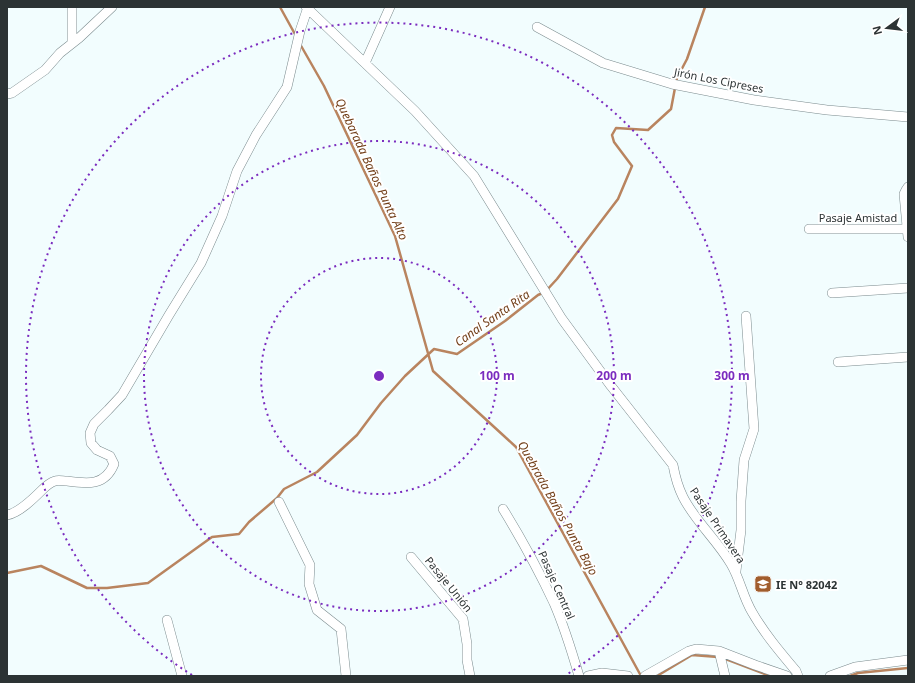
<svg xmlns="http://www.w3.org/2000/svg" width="915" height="683" font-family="'Noto Sans',sans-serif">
<rect width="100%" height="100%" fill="#f2fdfe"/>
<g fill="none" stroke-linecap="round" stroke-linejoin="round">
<path stroke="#b9845f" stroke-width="2.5" d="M280,7L296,36
M300,44L324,86L395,236L433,371L516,447L641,676
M676,83L677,78L687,59L705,7
M7,573L41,566L87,588H107L148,583L212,537L239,534L249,522L277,498L284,489L317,472L357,435L381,403L405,376L434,349L457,354L505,321L538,295L545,292L557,279L618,199L632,166L614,142L612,135L616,128L648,130L671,109L675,88
M723,658L770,676
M657,676L692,655L718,657
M850,676L858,673L908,668"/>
<defs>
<path id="minor" d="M306,7L415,111L474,176L562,319L611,386L673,465C675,476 678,487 683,497C695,521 717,540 731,564C740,579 743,597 752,612C764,633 780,652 796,671L798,676
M537,27L603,63L672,84L754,100L827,110L908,117
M72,43V7
M365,63L390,7
M7,94L12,93L45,70L60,53L79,38L112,7
M908,187L906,190L904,194L908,237
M809,229H907
M832,293L908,288
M838,362L908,357
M279,502L310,565L309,584L317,610L341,629L346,676
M503,509C522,540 539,571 554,603C564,626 572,652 579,676
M7,515C19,513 34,498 42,490C46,486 49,483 55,481C58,480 63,481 67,481C88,484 105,486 114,464L110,456L97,450L91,443L90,433L94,424L108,410L122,395L169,315L201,263L222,216L237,171L256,135L287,87L300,31L308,7
M411,557L463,619L467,644V660L470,676
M736,571L741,530V501L744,460L754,429L746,316
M167,620L182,676
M719,651L725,676
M588,676L602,673L628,676
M645,676L689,651L696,649L719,651L755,665L787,676
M830,676L855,667L908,660"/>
</defs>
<use href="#minor" stroke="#7b8b8e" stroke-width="10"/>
<use href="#minor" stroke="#fff" stroke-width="9"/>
</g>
<g fill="none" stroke="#7b2cbf" stroke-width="2" stroke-dasharray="2 4">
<circle cx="379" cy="376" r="118"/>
<circle cx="379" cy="376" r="235"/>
<path d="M192 675A353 353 0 1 1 566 675"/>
</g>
<defs>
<symbol id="school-square" viewBox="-11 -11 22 22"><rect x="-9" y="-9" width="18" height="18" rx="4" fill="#a15d2d" stroke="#fff"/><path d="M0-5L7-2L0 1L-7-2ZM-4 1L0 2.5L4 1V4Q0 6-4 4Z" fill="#fff"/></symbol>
</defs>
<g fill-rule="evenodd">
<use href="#school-square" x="753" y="574" width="20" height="20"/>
</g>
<g text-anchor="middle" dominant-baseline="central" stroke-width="4" stroke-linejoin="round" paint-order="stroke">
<g font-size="11" fill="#2c3334" stroke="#fff">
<text transform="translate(719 80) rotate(11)">Jirón Los Cipreses</text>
<text x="858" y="217">Pasaje Amistad</text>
<text transform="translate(718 525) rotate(56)">Pasaje Primavera</text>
<text transform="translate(449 584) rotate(51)">Pasaje Unión</text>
<text transform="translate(557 585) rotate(66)">Pasaje Central</text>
</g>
<g font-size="11" font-weight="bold" fill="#2c3334" stroke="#fff" text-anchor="start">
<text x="776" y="584">IE N° 82042</text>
</g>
<g font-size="12" font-style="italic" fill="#723f19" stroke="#fff">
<text transform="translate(372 169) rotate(65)">Quebarada Baños Punta Alto</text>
<text transform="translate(492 318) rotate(-35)">Canal Santa Rita</text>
<text transform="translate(558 508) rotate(61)">Quebrada Baños Punta Bajo</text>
</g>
</g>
<circle cx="379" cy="376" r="6" fill="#7b2cbf" stroke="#fff" stroke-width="2"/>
<g font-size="12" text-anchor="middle" font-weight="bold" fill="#7b2cbf" stroke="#fff" stroke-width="4" stroke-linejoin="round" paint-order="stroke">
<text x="497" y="380">100 m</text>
<text x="614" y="380">200 m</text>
<text x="732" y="380">300 m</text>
</g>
<rect width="915" height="683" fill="none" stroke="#2c3334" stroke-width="16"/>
<g transform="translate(887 28) rotate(255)" stroke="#ffffff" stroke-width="3" paint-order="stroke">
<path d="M0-3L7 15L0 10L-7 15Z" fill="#2c3334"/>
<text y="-6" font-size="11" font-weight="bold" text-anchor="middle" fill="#2c3334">N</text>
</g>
</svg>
